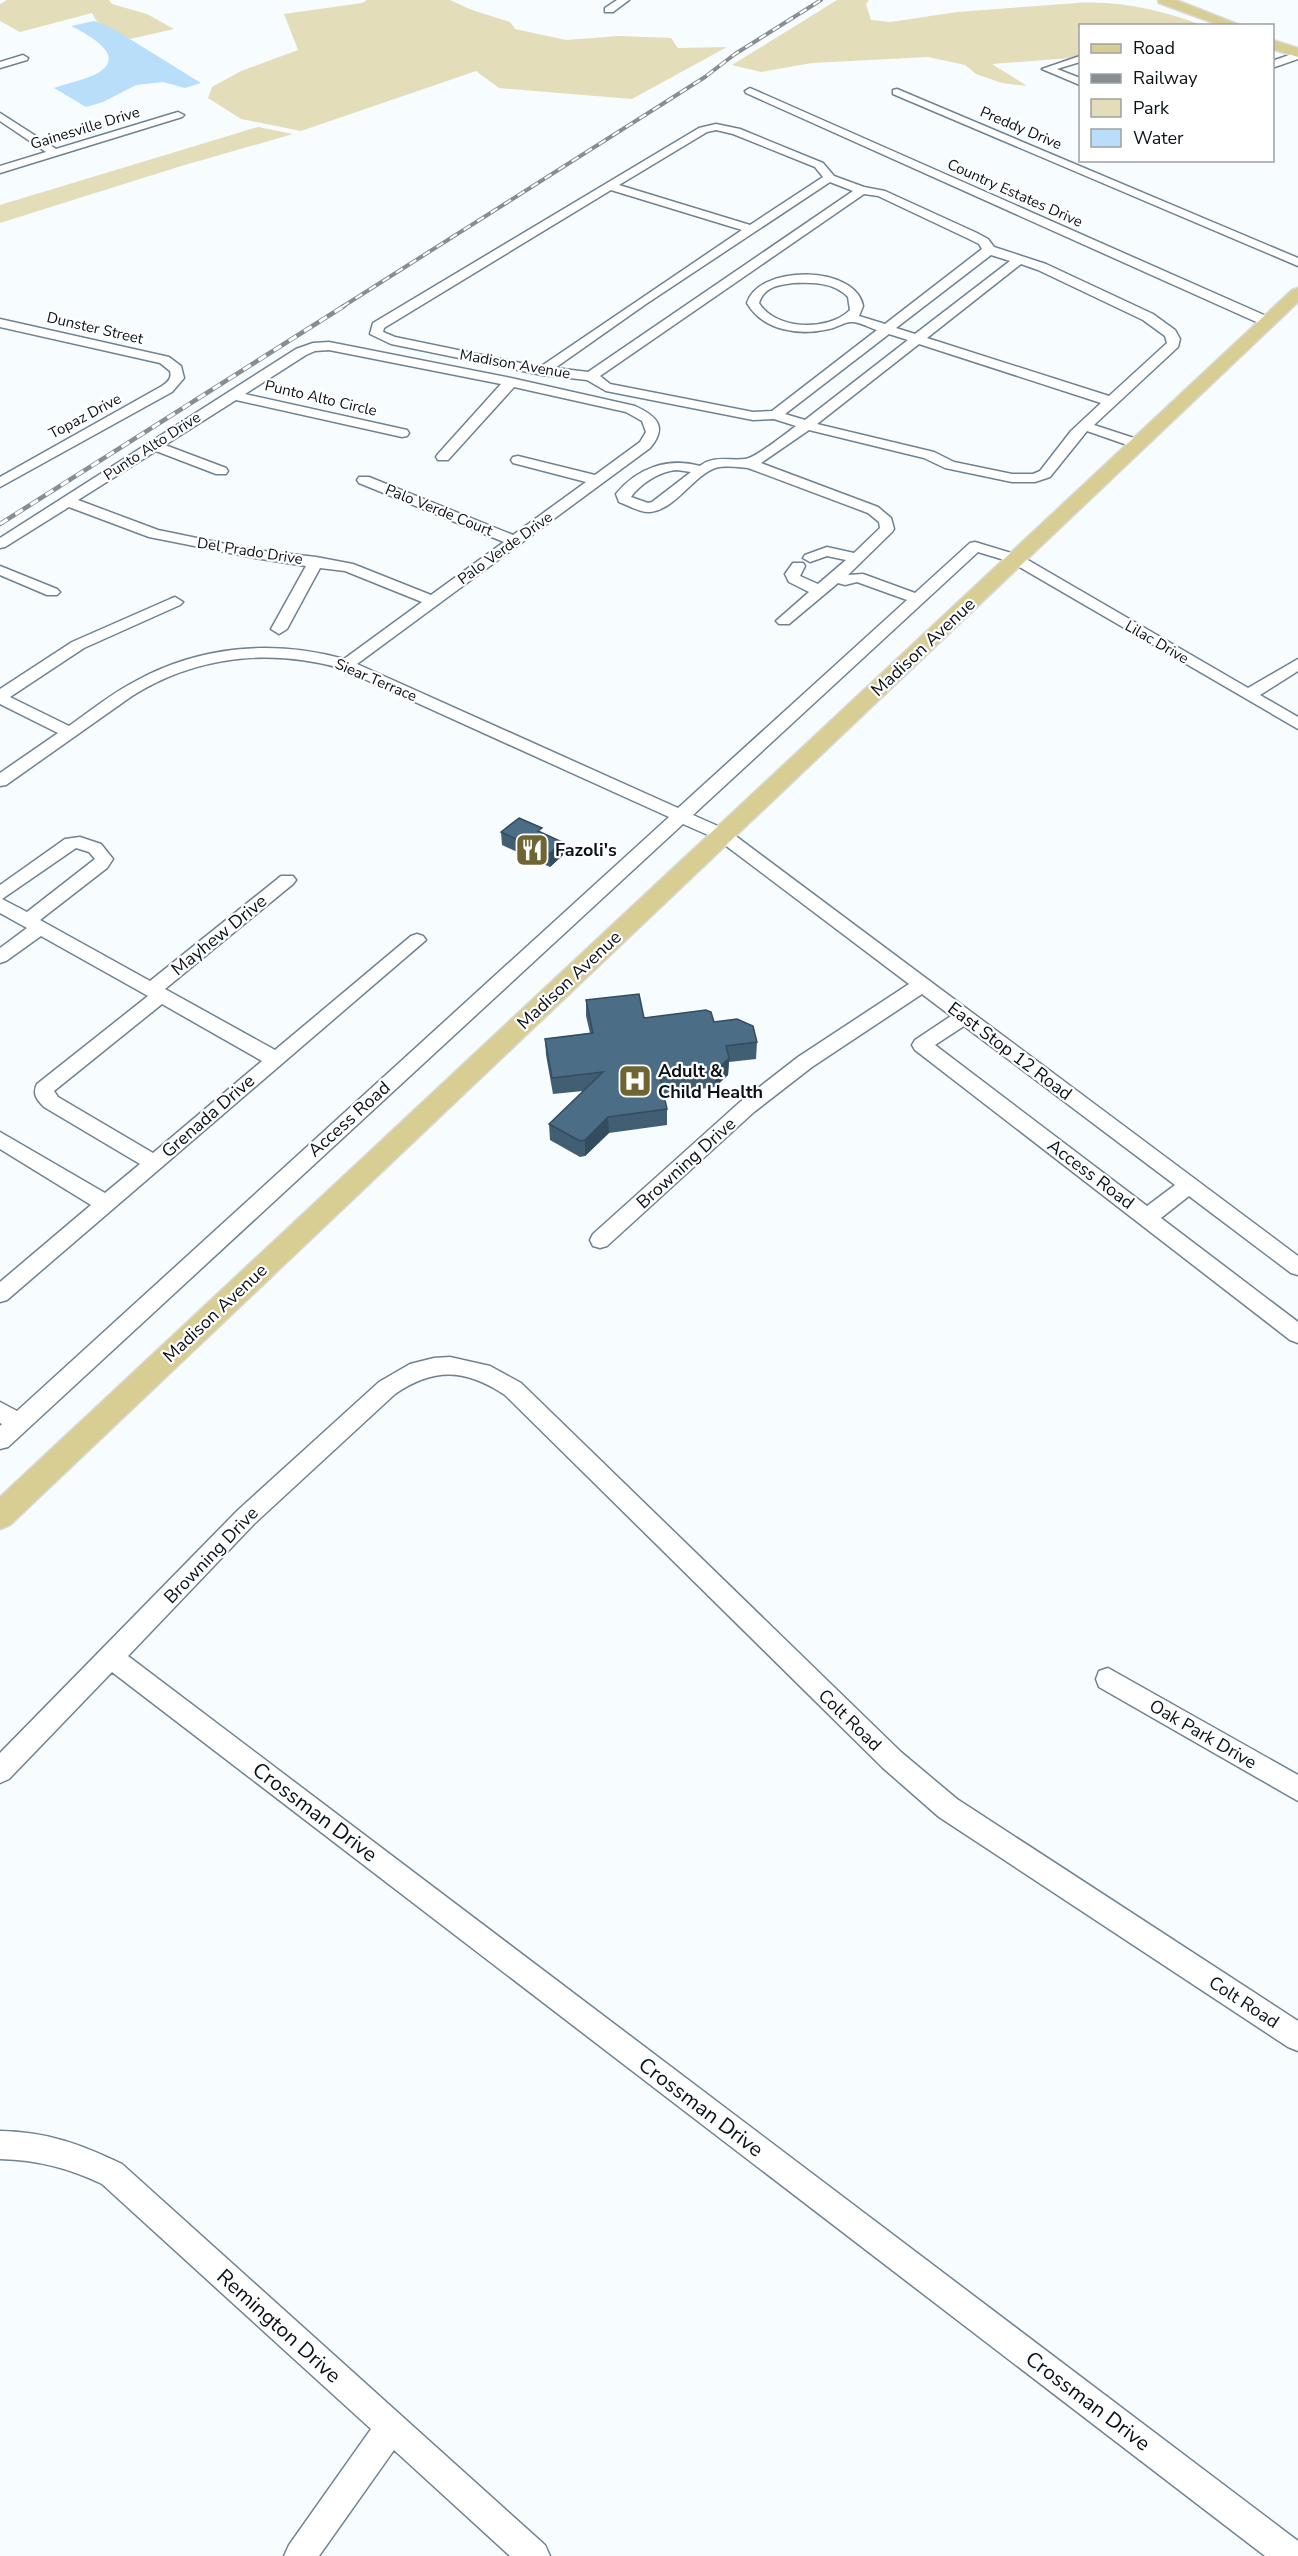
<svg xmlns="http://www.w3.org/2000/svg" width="1298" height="2556" font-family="'Nunito Sans',sans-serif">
<rect width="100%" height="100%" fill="#f7fcff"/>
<path fill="#e3ddb9" d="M7,0H109L112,4L147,14L174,29L130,39L97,22L92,13L20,32L0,21V4Z
M367,0H450L472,10L510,22L515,29L566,40L619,36L671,38L678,48L727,47L632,99L499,88L476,71L301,131L241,119L208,98L212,87L241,71L298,50L284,14L362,3Z
M837,0H869L866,4L871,20L891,22L957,12L1077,3C1119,0 1164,11 1202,25L1080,26V55L1070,58L992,64L1027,86L1002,83L976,74L965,65L928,57L812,63L761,72L732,65Z
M258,127L293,134L178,167L0,223V205Z"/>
<path fill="#b9defa" d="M94,21L112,28L201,83L185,88L163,82L136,85L103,102L86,107L54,88C67,83 85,80 98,73C129,55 85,33 71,26Z"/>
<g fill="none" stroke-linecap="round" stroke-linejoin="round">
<defs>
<path id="minor" d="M617,0H629L613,12H605V8Z
M1298,52V59L1272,68V61Z
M23,55L28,58L27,60L0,68V62Z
M1080,56V62L1057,69L1080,78V85L1042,69Z
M750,88L1273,319L1274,322L1273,325H1263L746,93L745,91Z
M897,89L1298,258V266L893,94V90Z
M178,112L184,115L182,117L0,173V166L46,152L0,121V113L56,149Z
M716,124L740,129L823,163L834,176L864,187L885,191L977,233L988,239L994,247L1046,264L1153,314L1175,330L1180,339L1178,347L1094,425L1143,441L1145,444L1143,447H1133L1087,431L1050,477L1035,482H1012L945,468L924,458L809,430L761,463L878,507L891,518L894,529L892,532L848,575L863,574L915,593L970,543L975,542L1021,556L1248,688L1298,659V671L1260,695L1298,717V729L1011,562L978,552L693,815L729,831L1298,1256V1275L1291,1273L1189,1196L1161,1218L1298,1322V1343L1290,1340L915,1050L912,1045L915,1040L951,1016L922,994L812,1067L754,1112L607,1246L600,1248L593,1246L590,1240L593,1234L740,1102L798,1057L909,984L717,839L683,824L8,1447L0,1449V1426L2,1424L0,1423V1402L17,1411L669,817L340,668C270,648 195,656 132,696L6,785L0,786V773L58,733L0,704V689L72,642L170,599L175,597L183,602L180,605L84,648L10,697L69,726C90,711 111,694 134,682C198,646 273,639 344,659L422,602L345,571L320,568L287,629L279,634L271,629L306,566L255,558L149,537L69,507L5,547L0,548V538L296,349L313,343L329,342L511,378L635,406C657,416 668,427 650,448L357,664L678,808L907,600L857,582L845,585L838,583L789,624H779L776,621L809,592L789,582L785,574L793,563H803L805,566L800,576L818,584L846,560L827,556L810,562L803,558L805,555L827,547L854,553L880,528L879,522L868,513L748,468C737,467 726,465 715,468C692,477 676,509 650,512C640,513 628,505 619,502L616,494C637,468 668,457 700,466C714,455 729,461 745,459C756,458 786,433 796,426L774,419L753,420L606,391L587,380L542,375L391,344L370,334L373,323L699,128ZM716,130L733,134L815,167L823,177L750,225L619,185L707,132ZM830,182L853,191L588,372L555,368L646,304ZM611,190L742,230L540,367L395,337L383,332L384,328ZM864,194L878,196L969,239L979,244L982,249L885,324L859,316L863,306C856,265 759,264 747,303C763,331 799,336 829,329C836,328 844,322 851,322C858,321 870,328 877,330L772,411L753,412L610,384L600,376ZM991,255L1010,261L915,334L896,328ZM1021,264L1038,270L1143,320L1165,336L1167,343L1109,396L927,338ZM793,283C812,282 834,282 848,297L850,310C828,332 775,330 759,303C764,287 778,285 793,283ZM889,334L908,340L805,420L785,414ZM919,344L1101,403L1071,431L1040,471L1033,474H1012L954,462L934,452L817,424ZM329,350L501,384L438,454L436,457L438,460H448L514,387L626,412L642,421L646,432L640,442L595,475L518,456L513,457L511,460L513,463L586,482L513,535L369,477H359L357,480L359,483L504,542L431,595L353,564L316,557L255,550L158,530L78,500L156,451L216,474H226L228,471L226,468L165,445L236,400L402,437L407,436L409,433L407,430L245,394L306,355L315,351ZM677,470L691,472L652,502L648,503L631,497C640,484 660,471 677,470ZM964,1026L1175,1185L1147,1206L935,1045Z
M0,319L169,357L181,366L184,378L172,392L0,487V477L162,386C168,382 172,378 170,371L160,363L0,327Z
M0,566L57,589L60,592L57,595H47L0,575Z
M80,837L101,844L113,859L107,868L40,920L150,981L281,876H293L296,880L293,884L165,989L275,1050L411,936L417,934L423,936L426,940L7,1300L0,1302V1282L91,1205L0,1149V1132L105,1193L140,1164L44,1107C37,1100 32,1094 37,1084L148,996L41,936L6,961L0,963V948L27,928L0,913V885L65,839ZM76,848L89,852L95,859L27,912L2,899ZM162,1004L262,1061L153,1153L58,1097L54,1091Z
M450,1357L490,1366L521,1383L901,1752L957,1799L1298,2021V2051L1288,2047L939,1817L883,1768L505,1395C465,1369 435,1367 395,1394L254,1524L128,1656L1298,2541V2556H1265L112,1672L9,1779L0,1783V1753L238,1510L379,1382L410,1364L434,1358Z
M1108,1668L1298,1775V1801L1099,1687L1096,1679L1099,1671Z
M0,2131C48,2132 80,2144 122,2164L545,2545L550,2556H510L394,2450L319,2556H284L289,2545L371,2429L102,2184C68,2168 38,2160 0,2159Z"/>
<path id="major" d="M1158,0H1176L1242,26H1222L1159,3Z
M1272,40L1298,48V57L1272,49Z
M1298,288V302L10,1525L0,1529V1497L1292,290Z"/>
</defs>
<use href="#minor" stroke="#708291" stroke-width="3"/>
<use href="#major" stroke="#d8d9da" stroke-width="3"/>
<use href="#minor" fill="#fff" fill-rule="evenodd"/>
<use href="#major" fill="#d8cd92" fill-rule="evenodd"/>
<defs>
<path id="rail-far1" d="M342,307L705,77L735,54L821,0"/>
<path id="rail" d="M0,524L344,306"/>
</defs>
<use href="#rail-far1" stroke="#878d91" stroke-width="4"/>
<use href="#rail" stroke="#878d91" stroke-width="4.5"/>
<use href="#rail-far1" stroke="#fff" stroke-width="2" stroke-dasharray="8" stroke-linecap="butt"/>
<use href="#rail" stroke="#fff" stroke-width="3" stroke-dasharray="9" stroke-linecap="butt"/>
</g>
<path fill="#415e73" d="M501,832L542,833L563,855L550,867L502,845Z
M586,1000L644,1018L714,1022L757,1042L756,1059L729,1062L728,1075L715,1087L663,1094L667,1109V1125L609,1133L585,1156L580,1157L550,1140L549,1124L583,1091L553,1094L546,1055L545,1039L590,1033L586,1016Z"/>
<path fill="#354c5e" d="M562,842L563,855L550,867L549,854Z
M729,1058L728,1075L715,1087L716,1071Z
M608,1117L609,1133L585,1156V1140Z"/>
<path fill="#4c6d86" stroke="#354c5e" stroke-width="1.5" d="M519,818L542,828L538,831L562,842L549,854L501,832Z
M639,994L644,1018L706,1010L711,1012L714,1022L737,1019L753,1026L757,1042L726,1046L729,1058L716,1071L660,1078L667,1109L608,1117L585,1140L580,1141L549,1124L603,1072L552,1078L545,1039L593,1033L586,1000Z"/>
<defs>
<symbol id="restaurant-square" viewBox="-11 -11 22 22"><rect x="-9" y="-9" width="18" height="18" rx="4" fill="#6e6532" stroke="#fff"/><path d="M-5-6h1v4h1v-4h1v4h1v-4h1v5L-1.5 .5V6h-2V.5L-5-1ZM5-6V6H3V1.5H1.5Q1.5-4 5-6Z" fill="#fff"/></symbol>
<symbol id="hospital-square" viewBox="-11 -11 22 22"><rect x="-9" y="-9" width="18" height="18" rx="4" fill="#6e6532" stroke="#fff"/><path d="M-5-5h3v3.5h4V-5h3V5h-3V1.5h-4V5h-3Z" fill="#fff"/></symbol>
</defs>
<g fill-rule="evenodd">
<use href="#restaurant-square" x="513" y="831" width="38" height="38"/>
<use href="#hospital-square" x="616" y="1062" width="38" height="38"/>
</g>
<g text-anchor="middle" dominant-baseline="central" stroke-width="4.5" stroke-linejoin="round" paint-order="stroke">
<g font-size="15" fill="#0a1117" stroke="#fff">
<text transform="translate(85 128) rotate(-17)">Gainesville Drive</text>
<text transform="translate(1021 128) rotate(23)">Preddy Drive</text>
<text transform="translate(1015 193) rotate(24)">Country Estates Drive</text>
<text transform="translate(95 328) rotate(13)">Dunster Street</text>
<text transform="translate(515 364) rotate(10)">Madison Avenue</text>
<text transform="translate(321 398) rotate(13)">Punto Alto Circle</text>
<text transform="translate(85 416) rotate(-28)">Topaz Drive</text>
<text transform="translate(152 446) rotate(-33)">Punto Alto Drive</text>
<text transform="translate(439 510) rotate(22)">Palo Verde Court</text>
<text transform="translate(505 548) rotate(-36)">Palo Verde Drive</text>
<text transform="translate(250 551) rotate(9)">Del Prado Drive</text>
<text transform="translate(1157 642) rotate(30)">Lilac Drive</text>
<text transform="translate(376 680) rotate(23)">Siear Terrace</text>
</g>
<g font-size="18" fill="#0a1117" stroke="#fff">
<text transform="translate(923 647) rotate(-43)">Madison Avenue</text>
<text transform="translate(219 935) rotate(-39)">Mayhew Drive</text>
<text transform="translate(569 980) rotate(-43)">Madison Avenue</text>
<text transform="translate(1010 1051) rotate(37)">East Stop 12 Road</text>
<text transform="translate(208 1116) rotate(-41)">Grenada Drive</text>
<text transform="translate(349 1119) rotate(-42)">Access Road</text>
<text transform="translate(686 1163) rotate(-42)">Browning Drive</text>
<text transform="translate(1091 1174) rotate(37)">Access Road</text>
<text transform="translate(215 1313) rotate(-43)">Madison Avenue</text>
<text transform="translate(211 1555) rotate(-46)">Browning Drive</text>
<text transform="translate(850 1720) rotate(44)">Colt Road</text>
<text transform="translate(1203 1734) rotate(30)">Oak Park Drive</text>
<text transform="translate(1244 2002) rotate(33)">Colt Road</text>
</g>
<g font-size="18" font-weight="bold" fill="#0a1117" stroke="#fff" text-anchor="start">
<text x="555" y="850">Fazoli's</text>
<text x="658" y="1071">Adult &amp;<tspan x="658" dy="21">Child Health</tspan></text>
</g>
<g font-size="21" fill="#0a1117" stroke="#fff">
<text transform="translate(315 1812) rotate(37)">Crossman Drive</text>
<text transform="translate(701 2107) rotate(37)">Crossman Drive</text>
<text transform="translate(279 2326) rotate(42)">Remington Drive</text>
<text transform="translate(1088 2401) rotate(37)">Crossman Drive</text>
</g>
</g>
<rect x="1079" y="24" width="195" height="138" fill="#ffffff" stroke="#9da0a2" stroke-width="1.5"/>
<rect x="1091" y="44" width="30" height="9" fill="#d8cd92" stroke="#9da0a2" stroke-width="1.5"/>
<text x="1133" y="54" font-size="18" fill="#0a1117">Road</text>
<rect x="1091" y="74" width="30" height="9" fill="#878d91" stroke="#9da0a2" stroke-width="1.5"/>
<text x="1133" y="84" font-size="18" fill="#0a1117">Railway</text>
<rect x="1091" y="99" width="30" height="18" fill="#e3ddb9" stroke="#9da0a2" stroke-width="1.5"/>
<text x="1133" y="114" font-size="18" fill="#0a1117">Park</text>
<rect x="1091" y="129" width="30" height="18" fill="#b9defa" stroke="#9da0a2" stroke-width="1.5"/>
<text x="1133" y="144" font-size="18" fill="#0a1117">Water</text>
</svg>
